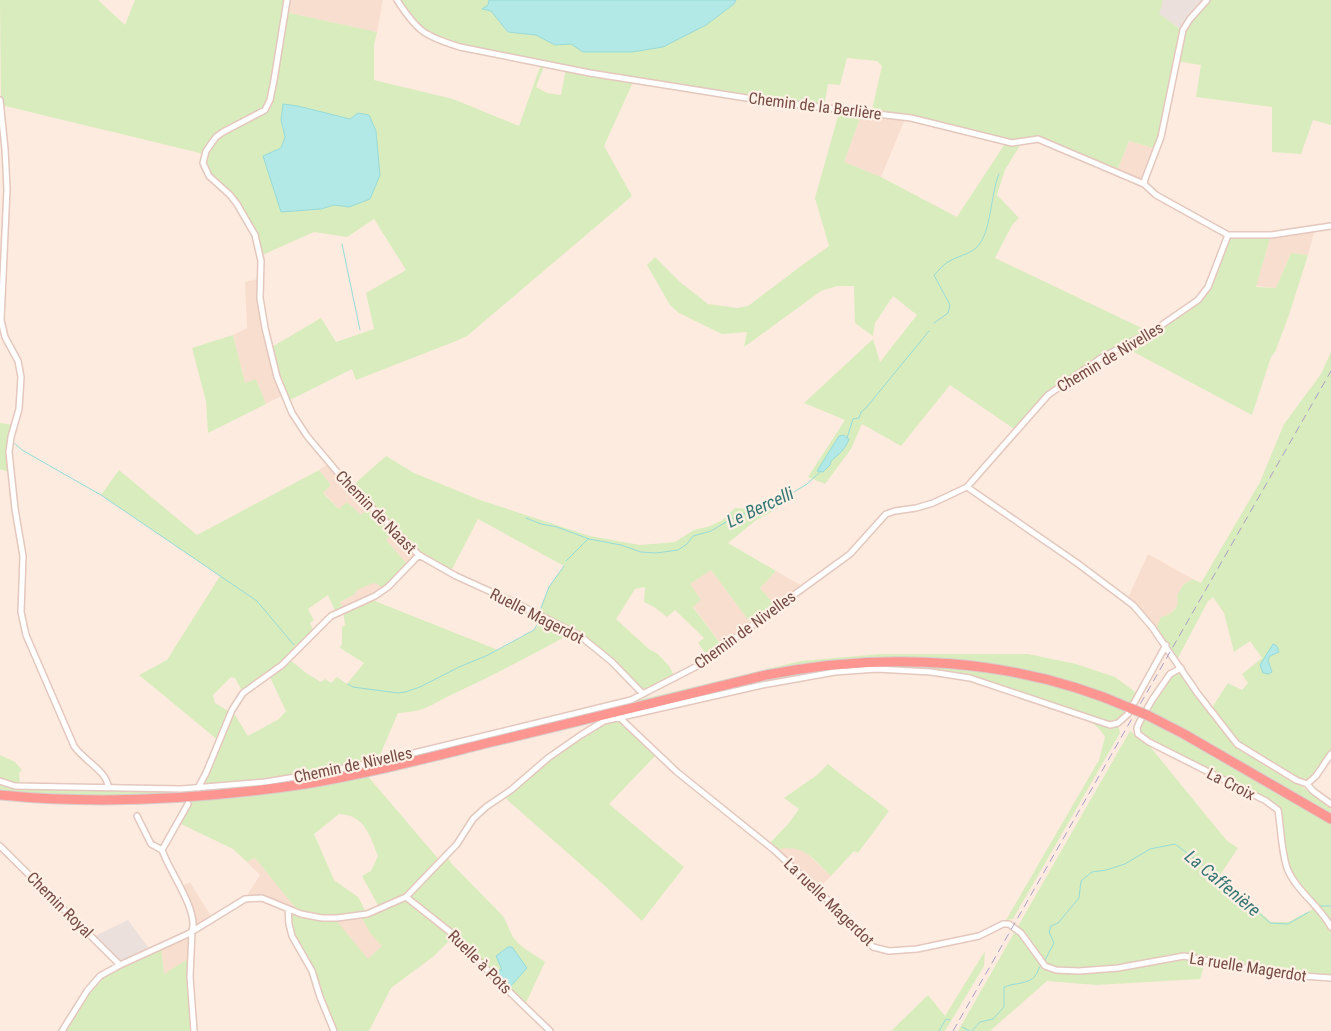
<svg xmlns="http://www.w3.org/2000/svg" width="1331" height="1031" font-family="'Roboto Condensed',sans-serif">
<rect width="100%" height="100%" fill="#feebdf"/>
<path fill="#f8decf" d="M287,0H383L377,32L285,12Z
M862,113L906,117L881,177L844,162Z
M1129,141L1156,149L1143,179L1140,181L1117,171Z
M1315,229L1308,255L1291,253L1276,288L1256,286L1271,235Z
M261,278L259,294L283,395L266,404L256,379L245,384L233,335L247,328L245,282Z
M329,463L370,507L361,515L339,509L323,492L331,485L319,470Z
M395,531L419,555L409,566L385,540Z
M1148,554L1193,579L1183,585L1177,606L1170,614L1163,617L1155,631L1127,600Z
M711,570L752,625L723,647L693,606L690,584Z
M776,571L804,587L777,608L760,588Z
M373,582L378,584L383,591L343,610L340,602L354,595L357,590Z
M788,847L803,850L831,876L817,890L774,850Z
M255,858L299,911L258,897L244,900L260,875L247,862Z
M190,882L212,918L193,930L191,957L164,975L161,947L193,930L192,917L180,887Z
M361,916L370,932L382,946L367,960L334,919Z"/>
<path fill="#ebe0db" d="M1163,0H1207L1183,30L1158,14Z
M128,920L151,951L120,965L95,936Z"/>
<path fill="#d9ecbd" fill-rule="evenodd" d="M0,0H98L125,25L135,0H287L285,12L377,32L374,45V80L453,99L519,126L541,64L460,47L425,33L397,0H489L488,5L483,9L491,11L508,32L536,35L555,45L706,25L734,4L736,0H1163L1159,14L1182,30L1207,0H1331V125L1313,120L1301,154L1272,152V107L1196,97L1201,65L1176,61L1157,149L1129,141L1117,171L1042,141L1022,142L1005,170L997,195L1019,218L1012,225L995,258L1150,332L1202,296L1228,235H1271L1256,287L1276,288L1291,253L1308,255L1289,315L1275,352L1271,357L1252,415L1128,349L1126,345L1058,387L1017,431L950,385L901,446L862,424L851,449L825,484L808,477L845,420L804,403L873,339L880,362L917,315L893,296L875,323L873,336L855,323L854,286H837L821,291L744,347L747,332L722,334L679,313L670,305L647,265L655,257L680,282L708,304L738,308L748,306L805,263L829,246L815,198L840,109L862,113L844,162L881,177L957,217L1006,142L911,118L871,114L882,66L877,61L847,58L840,85L828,84L824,107L634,80L604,146L632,196L467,336L456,341L356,380L352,369L286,402L270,348L321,318L336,342L374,329L366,293L406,270L374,219L347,237L314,232L260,256L257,241L237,204L207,173L204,154L1,105ZM545,64L566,68L561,95L547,93L536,87ZM298,106L350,119L349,207L334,205L321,209L263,156L281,148L285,137L281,120Z
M233,335L245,383L256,379L266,404L208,433L206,401L192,348Z
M1331,352V751L1319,771L1310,779H1298L1237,741L1211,709L1228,683L1242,690L1248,683L1242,674L1262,658L1250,641L1234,652L1224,613L1213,597L1208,601L1178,658L1155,631L1161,617C1171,615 1181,607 1177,596L1183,585L1193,579L1201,583L1260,482L1284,424L1321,374Z
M0,423L15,425L11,437V473L0,469Z
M386,456L414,473L480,500L590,536L640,545L675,542L694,530L707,527L721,521L735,508L750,509L785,493L791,500L755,521L728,543L776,571L760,588L777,608L752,625L711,570L690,584L701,600L693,607L723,647L711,657L706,654L698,643L704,638L675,610L667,617L654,607L644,602L645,587L635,589L616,619L649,649L658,654L669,666L675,677L642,693L574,632C535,653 496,674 455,693C431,704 426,712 398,713L377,762L334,771L198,788L219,741L139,675L167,660L220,576L101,495L119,470L197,535L319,470L331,485L323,493L339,509L347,502L361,515L370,506L351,487ZM478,519L564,566L549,587L538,614L542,616L538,626L534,630L498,650L370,599L343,608L340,602L354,595L357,590L373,583L378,584L383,591L409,566L386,540L395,531L423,559L450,573ZM328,595L336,613L343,610L345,625L342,627V644L340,648L364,663L347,684L337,677L331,683L325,679L321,682L306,673L289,659L314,632L310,623L314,620L308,609ZM269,675L286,711L279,719L248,736L232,710H227L215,703L213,695L231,677L235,678L241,689L246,690Z
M880,654H1028L1076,664L1115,677L1138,694L1131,705L961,661L887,658L842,660L338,775L228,791L113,797L0,792V783L13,788L182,791L271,783L505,732L801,661Z
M931,664C984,671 1038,678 1089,696C1102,701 1115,707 1128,712L1123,718L1110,724L1083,713L1024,695L944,672L840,670L593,725L590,721L768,678L845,666Z
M1174,673H1180L1182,675L1239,748L1331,805V815L1146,711L1171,675Z
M1086,716L1107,724L1118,723L1120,733L1013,919L1006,920L1099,760L1105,737C1100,727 1091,724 1086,716Z
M1142,718L1229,764L1331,823V980L1287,978L1205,962L1200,979L1096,985L1047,981L990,1031H958L1130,731L1148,744L1227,841L1238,848L1220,875L1271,922H1288L1313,909L1300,893L1290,869L1278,806L1146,740L1138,731Z
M624,719L658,753L609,804L684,867L642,921L604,885L504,797L549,760L595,728Z
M0,755L15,762L22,770L19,773L20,784H13L0,779Z
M828,764C848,781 869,794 889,811L858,853L854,851L831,876C811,857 804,843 774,850L768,845L788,824L799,809L784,798L817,775Z
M366,774L441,862L447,857L452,864L502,915C507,922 509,930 513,937C521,948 534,954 545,962L525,1005L455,935L434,956L391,988L369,1031H332L311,972L290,936L289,909L298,911L255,858L247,862L233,849L179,823L191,800ZM339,814C365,815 370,836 378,856L371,871L362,876L380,909L367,914L358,897L334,880L314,834ZM361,916L370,933L382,946L368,959L335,919Z
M161,947L164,974L191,957L194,1031H62L100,976Z
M985,951L984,966L945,1031H891L928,995L945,1016Z"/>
<path fill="#b2e8e5" stroke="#98dbd8" d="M489,0H736L734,4L706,25L663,47L632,52H583L571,44L555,45L536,35L508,32L491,11L482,9L488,5Z
M283,104L298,106L350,119L358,113L369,115L376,131L380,175L370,199L349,207L334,205L321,209L281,212L263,156L281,148L285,137L281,120Z
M844,435L849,439C845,450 839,454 831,461L830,465L823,472L817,471L839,436Z
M1273,644L1277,646L1279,652L1270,656L1268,660L1272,672L1269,674L1263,673L1260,665Z
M508,947H512L527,968L510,987L499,974V970H502L496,956Z"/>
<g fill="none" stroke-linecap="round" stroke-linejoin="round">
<path stroke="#98dbd8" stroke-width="1" d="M342,244L360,330
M934,323L948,313L950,305L934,275C939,271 942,265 948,262C957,256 968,255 976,248C992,233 990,195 999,174
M847,438L853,419L859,418L861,412L866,408L929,331
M13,442L22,450L101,495L257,601L294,645
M526,518L541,524L557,527L589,539L621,545L641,552L656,553L678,550L687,544L693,536L711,531L731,519L784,498L807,484L820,472
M566,561L588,539
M541,608L549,587L564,566
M348,684L353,687L398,693L405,692L420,687L459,667L488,655L534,630L541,618
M1319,906H1331
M1044,962L1054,943L1049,932L1051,926L1058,923L1079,898L1081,881L1092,872L1106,870L1125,864L1150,849L1175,844L1225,882L1270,923L1288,924L1309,912
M962,1027L970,1031
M939,1031L946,1019L950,1020
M972,1031L980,1022L993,1019L1004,1007V987C1013,983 1030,984 1035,976C1038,972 1038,969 1041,965"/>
<defs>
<path id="street" d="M397,0C417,31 424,36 460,47L590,73L759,100L911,118L1012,143L1038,139L1144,184L1156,195L1228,235
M0,100L5,149L7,189L1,320L5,337L18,361L21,377L19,409L11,437L9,452L15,509L23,556L21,612L26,635L74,746C83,760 108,772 108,787
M1144,184L1145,179L1161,137L1183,30L1190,19L1207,0
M967,487L1077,563L1133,605L1152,627L1198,694L1237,744L1296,780L1307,784
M419,555L456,576L518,604L579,635L612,662L642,693
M1181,668L1170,674L1152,700L1139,723L1137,728L1138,734L1149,742L1266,801L1278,810C1281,828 1281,850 1287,868C1296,891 1320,906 1331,927
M620,718L677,772L774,850L832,904L873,947L889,951L917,949L979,936L1003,924H1009L1021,933L1045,966L1056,970L1079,971L1118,968L1184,956L1275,974L1331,978
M0,781L15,786L181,789L265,782L302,776L377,762L631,700L707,661L739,635L850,554L886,514L895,511L916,508L933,503L967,487L1048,395L1101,358L1156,329L1198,300L1208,287L1228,235H1271L1331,226
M1307,784L1316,776L1331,754
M1307,784L1313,791L1331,804
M198,788L206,773L232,710L243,693L282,665L331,616L375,596L388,587L419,555L344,480L307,436L292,413L277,377L265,328L260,298L261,261L255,235L237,204L230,195L209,176L203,163L206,151L216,137L223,132L265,110L270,100L274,80L287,0
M188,804L162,850C169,871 199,911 192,931L190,977L194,1031
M137,816L151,844L162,850
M0,846L120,965
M406,897L454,935L490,973L550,1031
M288,909L289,924L292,936L312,971L320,997L334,1031
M62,1031L87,991L100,976L120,965L188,934L245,899L262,898L301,914L322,918H337L367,914L406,897L457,844L473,819L486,807L511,790L548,758L581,735L604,721L762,685L835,672L877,669L931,672L970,678L1110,725L1118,723L1128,714L1166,645"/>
<path id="highway" d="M1147,715L1184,734L1331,819
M0,795C101,805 204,799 305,784C372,773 438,755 504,739C591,718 679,697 766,675C887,651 1016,658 1130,708"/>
</defs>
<use href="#street" stroke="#e4c7bd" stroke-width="8"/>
<use href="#highway" stroke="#d9cdcb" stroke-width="11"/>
<use href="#street" stroke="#fff" stroke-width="5"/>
<use href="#highway" stroke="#fd9690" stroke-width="9"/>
<path stroke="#ab9dc7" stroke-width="1" stroke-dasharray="8 5" stroke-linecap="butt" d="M953,1031L1331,371"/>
<defs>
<path id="highway-bridge" d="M1130,708L1147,715"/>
</defs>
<use href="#highway-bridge" stroke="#d9cdcb" stroke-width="11" stroke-linecap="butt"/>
<use href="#highway-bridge" stroke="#fd9690" stroke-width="9"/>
</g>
<g text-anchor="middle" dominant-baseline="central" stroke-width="4.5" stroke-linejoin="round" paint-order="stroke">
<g font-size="16" fill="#764c45" stroke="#fff0e6">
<text transform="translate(815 106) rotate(7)">Chemin de la Berlière</text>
<text transform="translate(1110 357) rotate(-31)">Chemin de Nivelles</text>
<text transform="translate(376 512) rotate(46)">Chemin de Naast</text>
<text transform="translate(537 616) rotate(27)">Ruelle Magerdot</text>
<text transform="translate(745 630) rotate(-36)">Chemin de Nivelles</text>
<text transform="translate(353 765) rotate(-12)">Chemin de Nivelles</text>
<text transform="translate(1231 784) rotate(27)">La Croix</text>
<text transform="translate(829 902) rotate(44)">La ruelle Magerdot</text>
<text transform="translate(60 905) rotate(45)">Chemin Royal</text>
<text transform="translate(480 962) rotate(45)">Ruelle à Pots</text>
<text transform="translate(1248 967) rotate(9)">La ruelle Magerdot</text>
</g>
<g font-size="18" font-style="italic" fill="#357673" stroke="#fff0e6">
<text transform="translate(760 507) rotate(-25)">Le Bercelli</text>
<text transform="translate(1223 883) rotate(40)">La Caffenière</text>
</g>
</g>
</svg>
